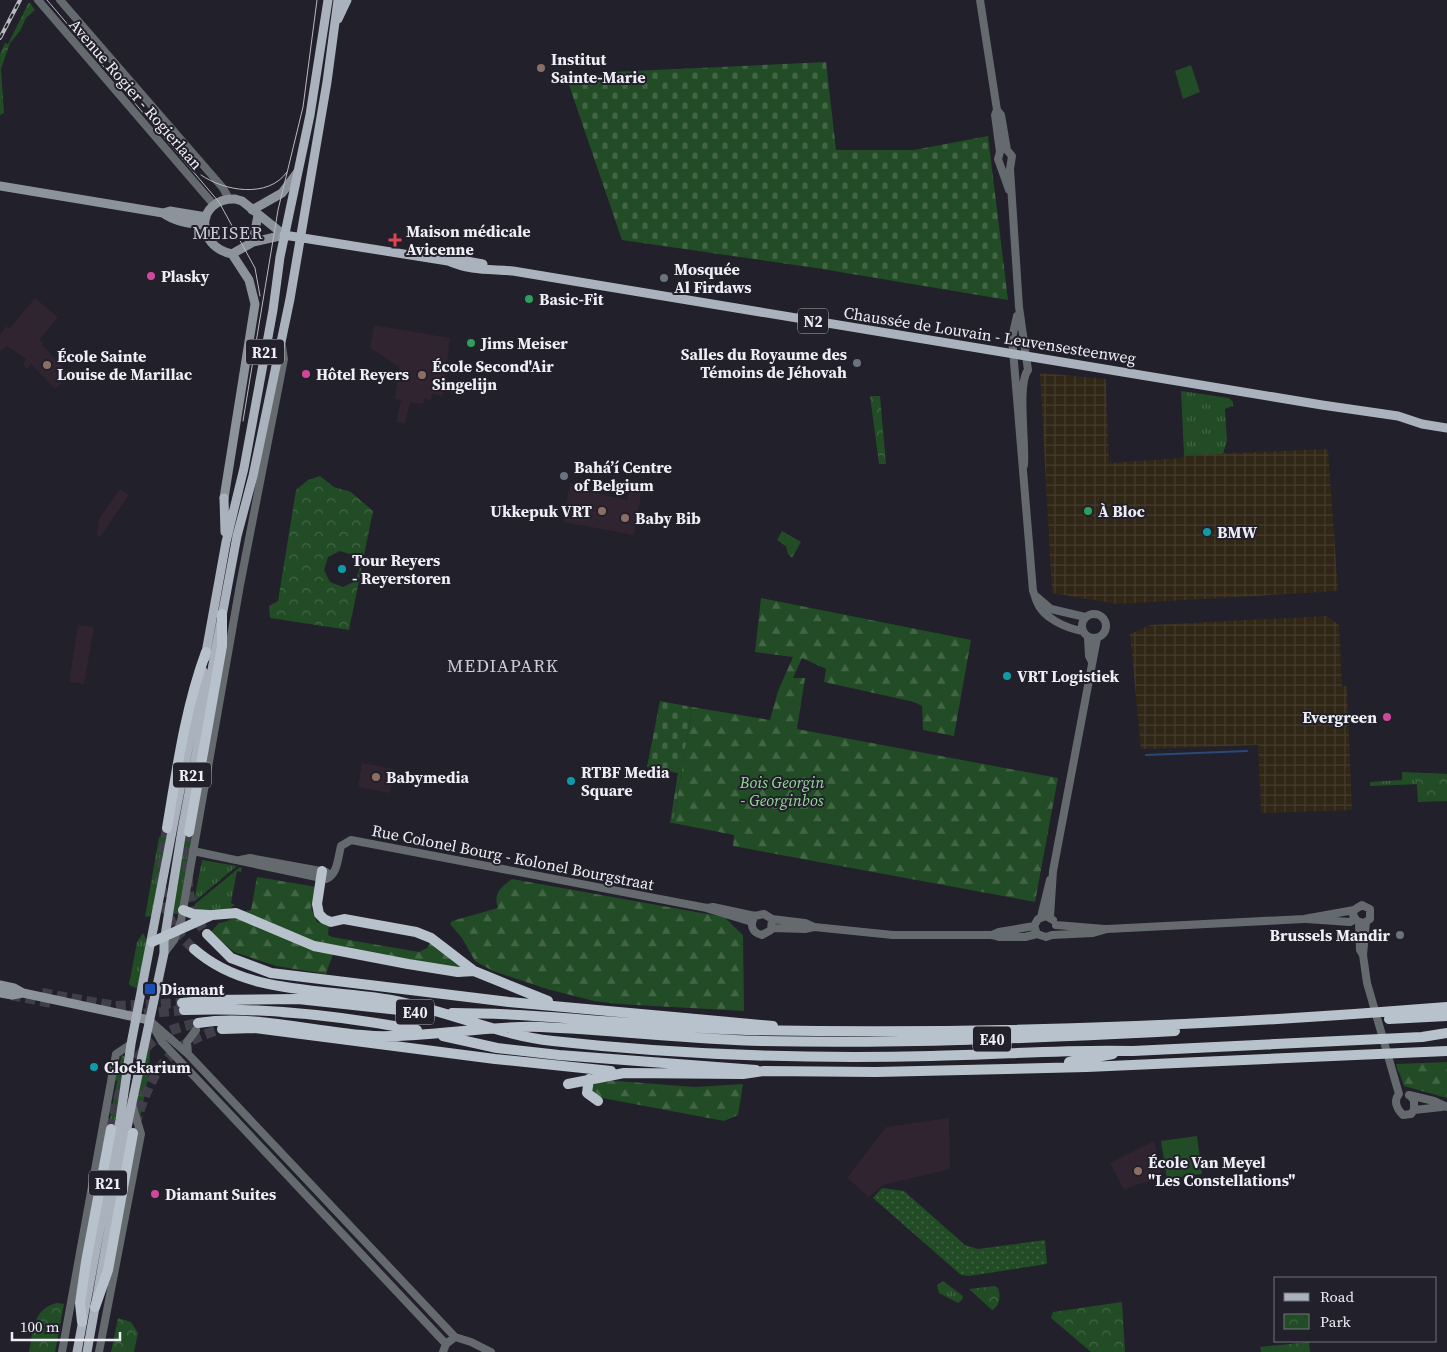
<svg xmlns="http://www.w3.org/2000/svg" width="1447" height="1352" font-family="'Source Serif 4',serif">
<defs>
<pattern id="industrial-grid" width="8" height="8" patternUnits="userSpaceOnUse" patternTransform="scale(1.25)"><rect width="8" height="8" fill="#312717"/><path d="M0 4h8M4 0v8" fill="none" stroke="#453c2e"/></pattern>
<pattern id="grass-tufts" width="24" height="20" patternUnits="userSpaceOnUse" patternTransform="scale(1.25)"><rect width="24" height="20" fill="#224c25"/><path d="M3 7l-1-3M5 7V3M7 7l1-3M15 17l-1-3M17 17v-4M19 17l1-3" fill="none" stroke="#426645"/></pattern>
<pattern id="forest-firs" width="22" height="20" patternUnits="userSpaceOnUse" patternTransform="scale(1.25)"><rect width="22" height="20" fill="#224c25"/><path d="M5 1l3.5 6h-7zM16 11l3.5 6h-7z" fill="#426645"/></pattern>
<pattern id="cemetery-stones" width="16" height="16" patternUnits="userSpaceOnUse" patternTransform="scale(1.25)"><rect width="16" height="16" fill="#224c25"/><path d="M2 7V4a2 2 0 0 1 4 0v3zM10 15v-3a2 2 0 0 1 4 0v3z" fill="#426645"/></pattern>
<pattern id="park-crowns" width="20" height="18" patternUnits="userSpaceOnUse" patternTransform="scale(1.25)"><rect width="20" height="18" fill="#224c25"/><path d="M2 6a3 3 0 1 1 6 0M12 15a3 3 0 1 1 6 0" fill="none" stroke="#426645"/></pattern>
<pattern id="garden-dots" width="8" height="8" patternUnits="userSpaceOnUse" patternTransform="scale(1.25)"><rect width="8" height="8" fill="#224c25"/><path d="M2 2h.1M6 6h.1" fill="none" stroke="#426645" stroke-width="1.8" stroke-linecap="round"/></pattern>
</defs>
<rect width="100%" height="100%" fill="#21202b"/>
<path fill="url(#industrial-grid)" d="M1040,373L1106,379L1109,463L1182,458L1184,455L1328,449L1338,591L1117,604L1052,593Z
M1327,616L1339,625L1342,686H1347L1352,810L1261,813L1258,745L1141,749L1130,634L1150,625Z"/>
<path fill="#312431" d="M35,298L58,317L39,340L43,343L41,347L43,346L70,375L55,389L31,364L27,369L23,364L26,359L7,346L0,351V335L6,326L9,329Z
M374,325L450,338L443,396L432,394L431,400L424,399L423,404L410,402L405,424L396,422L401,400L395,399L399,367L370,348Z
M570,483L595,488V493L627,500L629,493L643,484L634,535L563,522Z
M120,489L129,495L100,537L97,535L99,519Z
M78,625L94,627L84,684L69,682Z
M362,763L394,769L390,793L358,787Z
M949,1118L950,1169L883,1185L869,1197L847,1178L886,1127Z
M1154,1141L1163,1179L1135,1185L1124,1190L1110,1163Z"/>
<path fill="url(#grass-tufts)" d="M1181,391L1229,398L1233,402V406L1225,409L1227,441L1223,454L1184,455Z
M1402,772L1447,774L1421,784L1370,786V782L1402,780Z
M164,827L170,829L152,916L145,917L159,837H162Z
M186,832L194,833L179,914H173Z
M202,860L237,866L195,901H194Z
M240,867L242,868L241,872L237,871L231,903L235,905C226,912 205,913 194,911L195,904Z
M143,933L147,940L138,989L129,985L137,942Z
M148,1047L150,1049L149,1073L140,1119L136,1105Z
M122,1055L125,1057L114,1130L108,1128L117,1081L114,1080Z
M943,1281L963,1296L962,1300L958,1303L939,1293L937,1285Z"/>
<path fill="url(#forest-firs)" d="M761,598L971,640L954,736L923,730L922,706L914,702L824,682L826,669L802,658L793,678H805L797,729L1058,778L1035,902L733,846L734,835L673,823L692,707L770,720L778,691L793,657L755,652Z
M257,877L317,887L311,908L317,922L329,925L328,935L332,937L419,952L427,948L431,942L463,966L462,969L334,951L326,974L276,966L234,952L211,932L219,923C232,922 239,911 251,910Z
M512,879L724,917L743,935L744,1011L618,1004L594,1001L547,989L493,971L475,961L462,938L450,924L452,921L498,908C493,893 500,888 512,879Z
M1447,1062V1098L1404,1086L1396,1064Z
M604,1080L695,1087L743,1084L738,1115L724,1121L597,1097L592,1093L593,1085Z"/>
<path fill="url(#cemetery-stones)" d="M826,62L836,150H914L988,136L1008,300L816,268L622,240L569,85L611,72Z
M660,701L692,707L673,823H670L678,773L647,767Z"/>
<path fill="url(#park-crowns)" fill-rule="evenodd" d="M29,2L35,10L26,18L20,31L10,43L1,69L4,113L0,115V54L5,43L8,44Z
M870,396H880L886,464H879Z
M320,476L334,487L351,492L373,511L349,630L270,618L269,606L278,601L296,490L308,480ZM340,551L353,555L360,568L355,581L343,587L330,582L324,570L328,557Z
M782,531L801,542L792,558L788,554L786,546L777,540Z
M1416,773L1447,774V801L1418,802Z
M995,1286L998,1288C1001,1296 1000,1306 992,1310L969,1289Z
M1122,1302L1125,1352H1091L1051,1318L1053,1312Z
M57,1303L64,1304L55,1352H29C33,1332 33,1308 57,1303Z
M118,1318L131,1322L138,1333L134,1352H111Z
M1309,1342L1310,1352H1261L1260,1347Z"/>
<path fill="url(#garden-dots)" d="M882,1188L904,1191L965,1245L978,1249L1045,1240L1047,1264L969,1276L961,1275L873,1198Z"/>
<path fill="#224c25" d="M1191,65L1200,92L1183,99L1175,71Z
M1197,1136L1202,1174L1167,1179L1161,1141Z"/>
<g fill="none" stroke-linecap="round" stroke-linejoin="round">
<path stroke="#2b4877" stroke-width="2" d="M1146,755L1247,751"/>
<path stroke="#403f49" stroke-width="10" stroke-dasharray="10 5" stroke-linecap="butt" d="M167,828C159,876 154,915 194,949
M189,832C188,868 182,905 207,934
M42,993L115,1006L182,1003
M11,995L51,1003
M129,1015L184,1010
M135,1125C151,1073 166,1044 222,1029
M111,1129C117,1093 133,1045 172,1030C180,1027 189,1025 198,1023"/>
<path stroke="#656a6e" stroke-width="8" d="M38,0L214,205
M60,0L223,188L229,199
M980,0L997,110L995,115L1000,152L998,159L1009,190
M997,110L1001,115L1007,150L1012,156L1010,169L1019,307L1028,370C1017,384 1026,444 1024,465
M1017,316L1012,338L1033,591C1035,595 1035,598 1037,602C1043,618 1066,628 1082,631
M1037,597L1051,609L1085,617
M1082 626a12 12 0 1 1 24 0a12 12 0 1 1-24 0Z
M1088,638L1089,656L1092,662
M193,851L326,879C338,874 338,857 341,846L351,840L707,908L713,907L755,916L764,914L772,919L805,923L814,927L893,935H992L999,937H1025L1037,934L1046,937L1052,935L1093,933L1107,929L1304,919L1354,910L1362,905L1370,909V919L1364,923L1357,921L1353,915L1354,910
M240,860L250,858L326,872
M709,909L752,922
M755,916C749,924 752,933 762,935L771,930L772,919
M1041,917L1050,880
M1050,917L1053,871L1097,638
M1306,919L1350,922L1355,919
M1359,922L1360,950L1363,955L1367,983L1399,1094C1393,1101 1397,1109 1403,1115L1411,1114L1414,1110V1100L1411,1097
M1056,925L1105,929
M772,928L805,929L814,927
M1037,934L1034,926L1038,919L1046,916L1053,920
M992,935L999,932L1034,926
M164,953L174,940L181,921L240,585L284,359L282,346
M1363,955L1366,922
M149,1020L188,1054L455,1337
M153,1026L162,1042L446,1344
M188,1054L187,1042L196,1030
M1409,1095L1434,1101L1447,1107
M1414,1110L1442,1107
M62,1352L116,1054L131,1044
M99,1352L141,1134L132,1104
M443,1352L446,1344L455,1337L471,1342L491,1352"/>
<path stroke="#8c939b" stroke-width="9" d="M0,186L163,213L170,211L206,217
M235,199L242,201L284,235L253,242L232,254C194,246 196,198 235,199Z
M252,210L282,193L297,173
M163,213C174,221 190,224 205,225
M253,242L258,215
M224,498L255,304L249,280L232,254
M0,985L14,988L23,993
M0,993L12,995L23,993L149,1020"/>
<path stroke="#aab3bd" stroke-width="9" d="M338,19L347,0
M284,235L448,261C470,271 490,269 513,271L1322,405L1398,416L1422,424L1447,428
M449,261L461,260L483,264
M224,498L225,532
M205,658L226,542L244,468L273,310L280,257L310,115L328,0
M77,1352L120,1120L131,1044L203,671
M87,1352L129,1117L164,953V942L182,830L237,536L253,476L290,299L327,82L338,0"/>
<path stroke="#b8c2cc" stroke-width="10" d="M167,828C177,769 185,709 206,652
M189,832L222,646V614
M322,871L317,904L319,914L324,919L331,922L344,919L416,932L431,938L474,971
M183,910L193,914L209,915
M207,934L231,958L271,973L509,1002L773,1026
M152,942L212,915L236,913L314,946L408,964L458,972L474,971L548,1001
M194,949C247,996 325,988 391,1000C446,1010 497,1035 553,1041C678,1055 805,1059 931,1056C999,1055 1065,1049 1133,1051L1422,1037L1447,1033
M182,1003L212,1000L298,999L427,1013
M184,1010C261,1007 342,1016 417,1030
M452,1013C551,1013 648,1028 747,1030C980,1035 1214,1026 1447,1007
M1389,1019L1447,1016
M198,1023C258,1014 315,1033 374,1036C430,1038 485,1025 541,1027C614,1030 688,1039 762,1041C900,1044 1037,1038 1175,1031
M222,1029L255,1028L495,1059L611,1071
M443,1036L497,1048L559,1055L756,1070
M1069,1062L1113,1054
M589,1079L587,1093L598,1101
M568,1084L624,1073L743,1074L764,1071L876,1072L1087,1067L1447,1051
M95,1307L108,1270L133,1133
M82,1322L80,1303L86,1262L111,1129"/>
<path stroke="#bab9c2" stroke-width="1" d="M47,0L219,202L255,268L260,296
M201,175C224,191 268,199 287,172
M243,421L278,210L303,107L317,0"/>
<defs>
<path id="rail" d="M0,38L20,0"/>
</defs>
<use href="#rail" stroke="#bab9c2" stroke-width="4"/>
<use href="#rail" stroke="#21202b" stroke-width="2" stroke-dasharray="5.5" stroke-linecap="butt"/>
</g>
<g fill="#8d6e63" stroke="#21202b" stroke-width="2">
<circle cx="541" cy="68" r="5"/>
<circle cx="47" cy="365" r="5"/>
<circle cx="422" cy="375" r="5"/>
<circle cx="602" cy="511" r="5"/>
<circle cx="625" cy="518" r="5"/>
<circle cx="376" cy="777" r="5"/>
<circle cx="1138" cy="1171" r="5"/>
</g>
<path fill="#e0444e" stroke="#21202b" stroke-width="2" d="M392.5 232.5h5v5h5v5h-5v5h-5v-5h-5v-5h5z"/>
<g fill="#d1479c" stroke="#21202b" stroke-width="2">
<circle cx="151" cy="276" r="5"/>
<circle cx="306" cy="374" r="5"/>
<circle cx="1387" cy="717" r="5"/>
<circle cx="155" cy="1194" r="5"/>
</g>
<g fill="#6b7280" stroke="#21202b" stroke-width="2">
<circle cx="664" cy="278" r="5"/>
<circle cx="857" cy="363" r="5"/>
<circle cx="564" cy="476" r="5"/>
<circle cx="1400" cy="935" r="5"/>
</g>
<g fill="#2e9e5b" stroke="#21202b" stroke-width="2">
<circle cx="529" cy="299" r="5"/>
<circle cx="471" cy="343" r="5"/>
<circle cx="1088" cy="511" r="5"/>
</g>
<g fill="#0f9aa8" stroke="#21202b" stroke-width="2">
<circle cx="1207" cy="532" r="5"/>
<circle cx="342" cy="569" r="5"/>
<circle cx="1007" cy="676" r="5"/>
<circle cx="571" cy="781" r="5"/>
<circle cx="94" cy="1067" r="5"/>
</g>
<rect fill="#1a4fb4" stroke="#21202b" stroke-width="2" x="144" y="983" width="12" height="12" rx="2.5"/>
<g text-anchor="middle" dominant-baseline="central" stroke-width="4" stroke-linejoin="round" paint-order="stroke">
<g fill="#21202b" stroke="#b1b0b9" stroke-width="1">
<rect x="798" y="308.5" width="30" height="25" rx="4"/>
<rect x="246" y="339.5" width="38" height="25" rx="4"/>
<rect x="173" y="762.5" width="38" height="25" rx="4"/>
<rect x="396" y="999.5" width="38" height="25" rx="4"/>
<rect x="973" y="1026.5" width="38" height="25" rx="4"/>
<rect x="89" y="1170.5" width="38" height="25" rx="4"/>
</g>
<g font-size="15" font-weight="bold" fill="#efeef6">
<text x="813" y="321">N2</text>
<text x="265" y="352">R21</text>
<text x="192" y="775">R21</text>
<text x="415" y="1012">E40</text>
<text x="992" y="1039">E40</text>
<text x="108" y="1183">R21</text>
</g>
<g font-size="16" font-weight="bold" fill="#efeef6" stroke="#21202b" text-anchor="start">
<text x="551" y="59">Institut<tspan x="551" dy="18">Sainte-Marie</tspan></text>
<text x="406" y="231">Maison médicale<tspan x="406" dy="18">Avicenne</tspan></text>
<text x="674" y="269">Mosquée<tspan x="674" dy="18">Al Firdaws</tspan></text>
<text x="161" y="276">Plasky</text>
<text x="539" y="299">Basic-Fit</text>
<text x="481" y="343">Jims Meiser</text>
<text x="847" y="354" text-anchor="end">Salles du Royaume des<tspan x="847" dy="18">Témoins de Jéhovah</tspan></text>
<text x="57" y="356">École Sainte<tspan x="57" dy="18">Louise de Marillac</tspan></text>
<text x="432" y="366">École Second'Air<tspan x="432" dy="18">Singelijn</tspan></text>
<text x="316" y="374">Hôtel Reyers</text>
<text x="574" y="467">Bahá’í Centre<tspan x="574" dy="18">of Belgium</tspan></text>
<text x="592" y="511" text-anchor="end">Ukkepuk VRT</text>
<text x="1098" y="511">À Bloc</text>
<text x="635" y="518">Baby Bib</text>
<text x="1217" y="532">BMW</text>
<text x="352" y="560">Tour Reyers<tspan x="352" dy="18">- Reyerstoren</tspan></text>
<text x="1017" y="676">VRT Logistiek</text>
<text x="1377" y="717" text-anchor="end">Evergreen</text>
<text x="581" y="772">RTBF Media<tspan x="581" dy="18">Square</tspan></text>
<text x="386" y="777">Babymedia</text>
<text x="1390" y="935" text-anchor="end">Brussels Mandir</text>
<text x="161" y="989">Diamant</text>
<text x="104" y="1067">Clockarium</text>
<text x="1148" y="1162">École Van Meyel<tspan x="1148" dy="18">"Les Constellations"</tspan></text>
<text x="165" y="1194">Diamant Suites</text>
</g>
<g font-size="16" fill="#efeef6" stroke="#21202b">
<text transform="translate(136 94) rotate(49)">Avenue Rogier - Rogierlaan</text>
<text transform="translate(990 335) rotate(9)">Chaussée de Louvain - Leuvensesteenweg</text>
<text transform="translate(513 857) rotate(11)">Rue Colonel Bourg - Kolonel Bourgstraat</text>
</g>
<g font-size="16" font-style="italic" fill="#94da96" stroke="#21202b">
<text x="782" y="782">Bois Georgin<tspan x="782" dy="18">- Georginbos</tspan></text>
</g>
<g font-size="18" letter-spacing="1" fill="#cdcbda" stroke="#21202b">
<text x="228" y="232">MEISER</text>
<text x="503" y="665">MEDIAPARK</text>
</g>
</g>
<rect x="1274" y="1277" width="162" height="65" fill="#21202b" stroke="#73727c"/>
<rect x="1284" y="1293" width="25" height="8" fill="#aab3bd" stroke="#73727c"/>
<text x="1320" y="1302" font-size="15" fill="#efeef6">Road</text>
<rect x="1284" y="1314" width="25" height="15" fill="url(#park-crowns)" stroke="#73727c"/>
<text x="1320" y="1327" font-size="15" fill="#efeef6">Park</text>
<path d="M12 1332v8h108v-8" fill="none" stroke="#efeef6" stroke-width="2.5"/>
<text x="20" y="1332" font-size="15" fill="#efeef6" stroke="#21202b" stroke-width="4" paint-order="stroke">100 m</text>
</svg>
